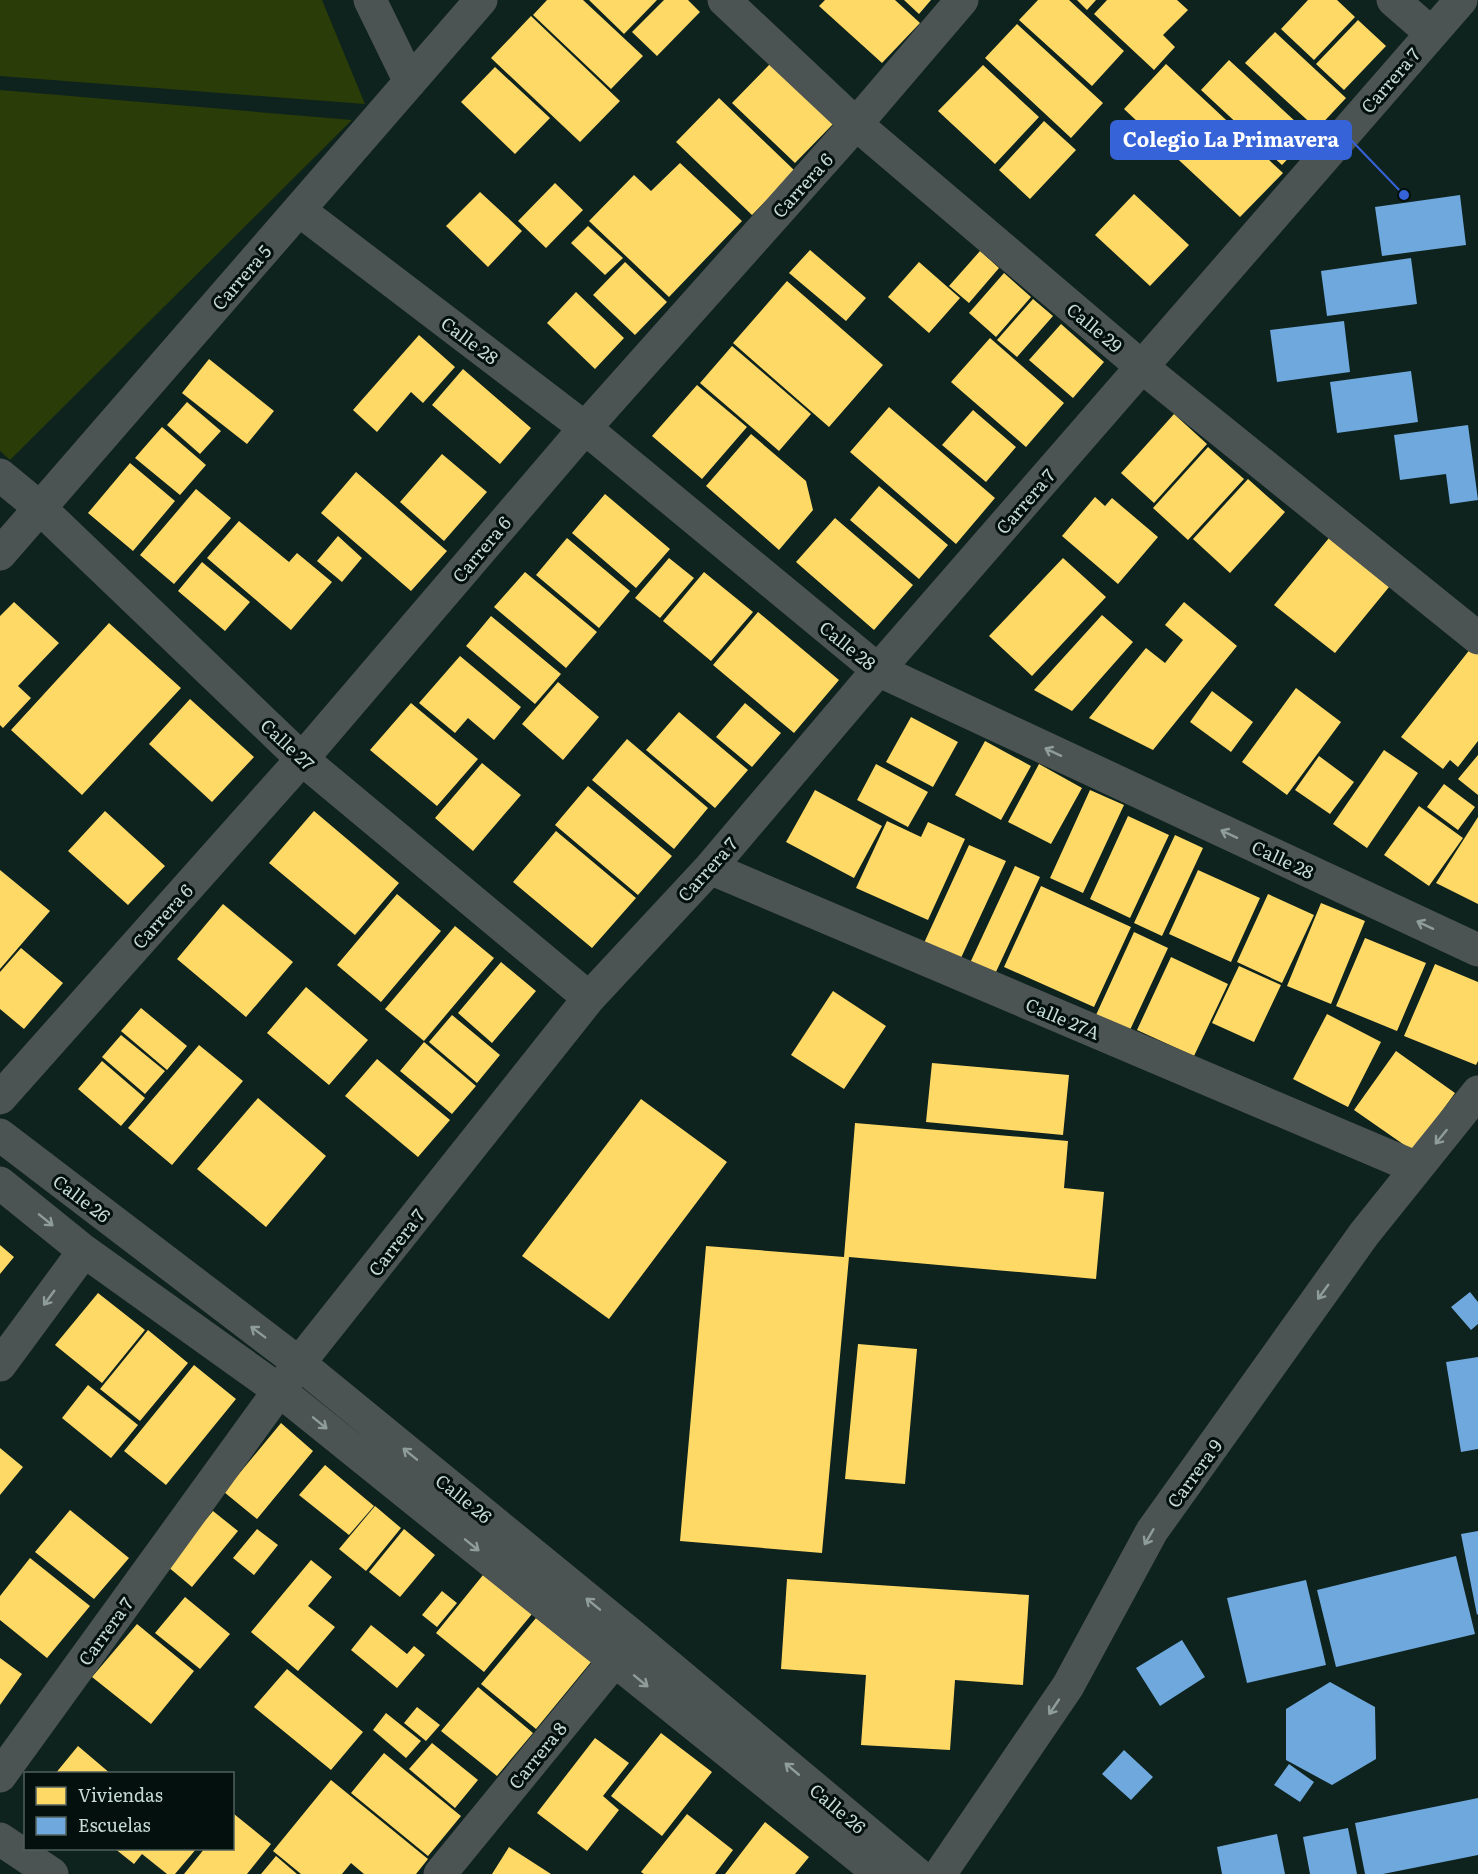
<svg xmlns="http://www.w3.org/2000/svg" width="1478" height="1874" font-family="Literata,serif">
<rect width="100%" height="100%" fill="#0e221e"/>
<path fill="#2a3c07" d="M0,0H322L365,104L0,76Z
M0,90L352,120L10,460L0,451Z"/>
<path fill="#ffd966" d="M547,0H583L643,56L611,89L533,15Z
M589,0H657L624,34Z
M664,0H688L700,12L657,56L632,32Z
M825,0H895L920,23L882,63L819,6Z
M904,0H931L919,14Z
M1038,0H1069L1124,51L1092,86L1019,20Z
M1077,0H1096L1087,10Z
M1107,0H1177L1188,10L1163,35L1175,47L1154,70L1094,14Z
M1308,0H1337L1355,17L1314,60L1281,29Z
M531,16L620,101L580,142L491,58Z
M1358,20L1386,46L1344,90L1316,64Z
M1017,24L1103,103L1071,138L985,58Z
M1275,32L1346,98L1317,129L1245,63Z
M1229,60L1310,135L1282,165L1201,90Z
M770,64L833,124L795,163L732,103Z
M1166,64L1283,173L1240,217L1124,109Z
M983,65L1039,117L995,164L938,111Z
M495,67L550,118L515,154L461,102Z
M719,98L795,171L752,215L676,142Z
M1044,121L1076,150L1030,199L999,170Z
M680,163L742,221L669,297L589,221L634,175L651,191Z
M555,183L583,210L546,248L518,221Z
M480,192L522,231L488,267L446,226Z
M1134,194L1189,245L1150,286L1095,235Z
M588,226L623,258L605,275L571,243Z
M810,250L866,298L846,321L789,273Z
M980,251L999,268L969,303L949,286Z
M625,262L667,302L635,335L593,295Z
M919,262L960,298L929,333L888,297Z
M1004,273L1031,297L996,337L969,313Z
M787,281L883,365L829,427L733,343Z
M576,292L624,338L595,369L547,323Z
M1033,299L1053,316L1017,357L997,340Z
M1061,324L1104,362L1073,398L1029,360Z
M419,335L455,367L423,403L411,392L377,432L353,410Z
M990,338L1064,403L1026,447L951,382Z
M732,346L811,414L779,451L700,383Z
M209,359L274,411L247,444L182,393Z
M463,369L531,428L500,464L432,405Z
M697,385L747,427L702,479L652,436Z
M187,402L221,431L200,454L167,425Z
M889,407L995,498L956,544L850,452Z
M973,410L1016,447L986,482L942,445Z
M1174,414L1207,444L1154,503L1121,473Z
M162,427L206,465L180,495L135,458Z
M751,434L806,481L813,510L779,550L706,486Z
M1208,447L1244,479L1188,540L1153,508Z
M442,454L487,492L444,541L400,502Z
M130,463L175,501L133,551L88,513Z
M356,472L447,551L411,591L321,513Z
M1248,479L1285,512L1230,573L1193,539Z
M879,486L948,545L919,579L850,520Z
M196,489L231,518L174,584L140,555Z
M605,494L670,549L636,588L572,533Z
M1095,497L1105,506L1112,498L1158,537L1118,584L1062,536Z
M835,518L913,585L874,630L796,562Z
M239,521L289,562L297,553L332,582L291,630L207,558Z
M338,536L362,558L342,582L317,561Z
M567,538L630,591L599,628L536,575Z
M1329,538L1389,587L1335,653L1274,605Z
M669,558L694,578L660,618L635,598Z
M1063,558L1106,597L1032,676L989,636Z
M202,562L250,602L225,631L178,591Z
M525,572L597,632L566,668L494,607Z
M704,572L753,612L711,661L663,621Z
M14,602L59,643L18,686L31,698L3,728L0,725V616Z
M1184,602L1237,646L1153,750L1089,718L1146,648L1165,663L1183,640L1165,625Z
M758,612L839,680L794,733L713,665Z
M1102,615L1133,642L1072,711L1034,690Z
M491,616L561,674L535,704L466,646Z
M109,623L181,688L82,795L11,730Z
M1471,648L1478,654V741L1458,767L1450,760L1443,769L1401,737Z
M460,656L521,707L494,740L468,718L455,733L419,703Z
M558,682L599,717L563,760L522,724Z
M1296,688L1341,722L1287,795L1242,762Z
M1212,691L1253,722L1231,752L1190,722Z
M190,699L254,757L212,802L149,744Z
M411,703L478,759L437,806L370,750Z
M745,703L781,733L752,767L716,737Z
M679,712L748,770L715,808L646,750Z
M911,717L958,742L933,787L886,762Z
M627,739L708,808L674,849L592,780Z
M985,741L1031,766L1001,820L955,795Z
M1384,750L1418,773L1367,848L1333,824Z
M1478,755V795L1458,779Z
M1319,756L1354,782L1330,814L1295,790Z
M482,763L521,795L473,851L435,818Z
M876,764L928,792L908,827L857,800Z
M1039,764L1082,788L1051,844L1008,822Z
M1444,784L1475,807L1458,830L1427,807Z
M588,786L672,856L638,895L555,825Z
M815,790L882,826L854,878L786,842Z
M1090,790L1124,805L1083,893L1050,878Z
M1419,806L1463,838L1429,886L1384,855Z
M105,811L165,866L128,905L68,851Z
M314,811L399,883L355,935L269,863Z
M1128,816L1169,835L1130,918L1090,899Z
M1478,817V904L1436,883Z
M887,821L921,837L928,822L965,839L928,920L856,888Z
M556,831L636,898L592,948L513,882Z
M1175,835L1203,848L1162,936L1134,923Z
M969,845L1006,861L960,960L924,943Z
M1015,866L1040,877L995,974L970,963Z
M0,870L50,911L0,969Z
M1198,870L1260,898L1231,962L1169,934Z
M1041,886L1131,927L1094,1007L1004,967Z
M397,894L441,931L381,1002L337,965Z
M1268,894L1314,915L1282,983L1237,962Z
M1321,903L1365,921L1331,1004L1287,986Z
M223,904L293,962L246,1017L177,959Z
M455,926L494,958L424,1041L385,1009Z
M1134,932L1168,948L1130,1030L1096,1015Z
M1365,938L1426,963L1397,1031L1336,1006Z
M21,948L63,983L24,1029L0,1009V972Z
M1171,957L1228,984L1194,1056L1137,1030Z
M501,962L536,991L492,1043L458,1013Z
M1435,964L1478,982V1061L1476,1065L1404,1036Z
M1239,966L1281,985L1254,1042L1212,1023Z
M306,987L368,1040L329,1085L267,1033Z
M833,991L886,1026L844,1089L791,1055Z
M141,1008L187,1046L167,1070L121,1031Z
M1327,1014L1381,1042L1348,1107L1293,1079Z
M452,1015L500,1055L477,1083L429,1042Z
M121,1035L165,1071L145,1094L102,1057Z
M424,1042L476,1086L452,1114L400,1071Z
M199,1045L243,1081L172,1165L128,1128Z
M1396,1051L1455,1093L1413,1151L1354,1110Z
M377,1059L450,1120L418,1157L345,1096Z
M102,1061L145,1098L121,1126L78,1089Z
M932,1063L1069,1075L1063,1135L926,1122Z
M258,1098L326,1156L266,1227L197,1169Z
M641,1099L727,1162L609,1319L522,1256Z
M855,1123L1068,1141L1064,1188L1104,1192L1096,1279L849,1257L822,1553L680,1541L706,1246L844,1257Z
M0,1245L14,1257L0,1274Z
M98,1293L145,1330L102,1383L55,1345Z
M148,1330L188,1363L140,1421L100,1389Z
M858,1344L917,1349L905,1484L845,1479Z
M194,1365L236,1399L166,1485L124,1451Z
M88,1385L138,1425L111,1458L62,1418Z
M281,1423L313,1451L257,1519L224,1492Z
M0,1448L23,1467L0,1495Z
M325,1465L374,1506L349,1535L299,1495Z
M375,1506L401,1528L366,1571L339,1549Z
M70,1510L129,1558L94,1599L35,1552Z
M213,1511L238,1531L192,1587L167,1566Z
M257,1529L278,1545L254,1575L233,1558Z
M404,1529L435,1555L400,1597L369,1572Z
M30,1558L90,1606L47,1658L0,1620V1596Z
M311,1560L332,1577L308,1606L335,1627L298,1671L251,1632Z
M483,1575L532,1614L484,1672L436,1633Z
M787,1579L1029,1595L1023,1685L955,1680L950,1750L861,1745L866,1675L781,1669Z
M442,1591L457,1603L437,1627L422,1615Z
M185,1597L230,1634L200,1669L155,1633Z
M536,1618L591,1662L536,1729L481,1684Z
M137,1624L194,1671L151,1724L92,1677Z
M371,1625L407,1654L414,1646L425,1655L397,1688L351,1650Z
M0,1658L22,1674L0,1705Z
M287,1669L363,1732L331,1770L254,1707Z
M478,1687L533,1733L497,1776L441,1731Z
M417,1707L440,1725L426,1741L404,1723Z
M386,1713L421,1741L406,1758L373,1730Z
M661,1733L712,1772L662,1836L611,1796Z
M595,1738L629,1763L603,1796L619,1810L587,1851L537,1813Z
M432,1743L478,1780L455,1808L409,1769Z
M78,1746L111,1774H55Z
M384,1753L461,1816L428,1856L351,1793Z
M331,1780L428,1859L416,1874H364L351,1863L342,1874H301L273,1851Z
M234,1814L271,1844L247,1874H184L205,1848H232V1816Z
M687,1814L733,1850L715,1874H644L641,1872Z
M765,1822L809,1857L795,1874H725Z
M509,1847L551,1874H492Z
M114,1848H197L175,1874H167L142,1854L134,1864Z
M276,1856L297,1874H261Z"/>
<path fill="#6fa8dc" d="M1460,195L1466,245L1382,256L1375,207Z
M1411,258L1417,304L1327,316L1321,271Z
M1344,321L1350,372L1277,382L1270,330Z
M1411,371L1418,422L1337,433L1330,382Z
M1468,425L1478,500L1450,504L1446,474L1400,480L1394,435Z
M1470,1292L1478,1302V1324L1471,1330L1451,1307Z
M1478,1357V1449L1461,1452L1446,1362Z
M1478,1531V1614L1477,1615L1461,1534Z
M1456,1556L1475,1634L1336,1667L1317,1590Z
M1306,1580L1326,1665L1247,1683L1227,1598Z
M1182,1640L1205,1677L1160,1706L1136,1668Z
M1330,1682L1375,1707L1376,1759L1332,1785L1286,1760V1709Z
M1124,1750L1153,1777L1131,1800L1102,1774Z
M1289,1764L1314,1782L1300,1802L1274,1785Z
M1478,1798V1855L1383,1874H1365L1355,1823Z
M1348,1828L1357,1874H1310L1303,1837Z
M1277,1834L1285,1874H1222L1217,1847Z"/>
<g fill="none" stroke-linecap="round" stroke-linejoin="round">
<path stroke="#4c5353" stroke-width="33" d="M370,0L410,82
M724,0L856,124L1142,367L1478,638
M1393,0L1431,33
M299,210L585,428L878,670L1478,950
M0,475L40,508L302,759L589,998
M0,554L481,0
M710,868L1417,1168
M0,1098L302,759L585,428L856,124L962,0
M0,1135L299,1363L634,1637L917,1874
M0,1183L84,1251L280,1391L880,1874
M0,1365L84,1251
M0,1776L299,1363L589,998L710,868L878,670L1461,0
M0,1839L52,1874
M440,1874L629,1643
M940,1874L1068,1686L1152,1531L1364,1234L1478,1092"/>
</g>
<defs><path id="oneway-shaft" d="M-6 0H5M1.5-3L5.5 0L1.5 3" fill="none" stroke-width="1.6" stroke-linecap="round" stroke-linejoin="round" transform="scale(1.5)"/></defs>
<g stroke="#8f9d9a">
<use href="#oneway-shaft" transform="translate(1053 752) rotate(-155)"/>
<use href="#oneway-shaft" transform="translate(1229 834) rotate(-155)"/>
<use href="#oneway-shaft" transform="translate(1425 925) rotate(-155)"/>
<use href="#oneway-shaft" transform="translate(1441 1137) rotate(129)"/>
<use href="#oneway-shaft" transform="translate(46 1220) rotate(39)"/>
<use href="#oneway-shaft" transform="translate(1323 1292) rotate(126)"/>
<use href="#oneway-shaft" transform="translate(49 1298) rotate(126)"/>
<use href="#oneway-shaft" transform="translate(258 1332) rotate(-143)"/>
<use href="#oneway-shaft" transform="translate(320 1423) rotate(39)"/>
<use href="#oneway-shaft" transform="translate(410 1454) rotate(-141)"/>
<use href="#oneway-shaft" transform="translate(1149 1537) rotate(120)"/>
<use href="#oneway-shaft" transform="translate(472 1545) rotate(39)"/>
<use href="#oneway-shaft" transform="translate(593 1604) rotate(-141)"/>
<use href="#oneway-shaft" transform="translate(641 1681) rotate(39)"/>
<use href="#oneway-shaft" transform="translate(1054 1707) rotate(124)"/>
<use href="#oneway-shaft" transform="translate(792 1769) rotate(-140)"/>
</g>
<g text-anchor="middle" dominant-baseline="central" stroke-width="6" stroke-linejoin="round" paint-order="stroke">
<g font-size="18" fill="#c6d9d5" stroke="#03100d">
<text transform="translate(1390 80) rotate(-49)">Carrera 7</text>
<text transform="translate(802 185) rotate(-48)">Carrera 6</text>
<text transform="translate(241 277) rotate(-49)">Carrera 5</text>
<text transform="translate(1095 327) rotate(40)">Calle 29</text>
<text transform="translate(470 340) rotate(37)">Calle 28</text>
<text transform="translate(1025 501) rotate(-49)">Carrera 7</text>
<text transform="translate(481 549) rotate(-50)">Carrera 6</text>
<text transform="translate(848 645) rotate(39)">Calle 28</text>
<text transform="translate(288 744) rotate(43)">Calle 27</text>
<text transform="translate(1283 859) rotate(25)">Calle 28</text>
<text transform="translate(707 869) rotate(-48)">Carrera 7</text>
<text transform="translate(162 916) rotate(-48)">Carrera 6</text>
<text transform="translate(1063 1018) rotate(23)">Calle 27A</text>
<text transform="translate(82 1198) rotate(37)">Calle 26</text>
<text transform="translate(396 1242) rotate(-52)">Carrera 7</text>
<text transform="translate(1194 1473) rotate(-54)">Carrera 9</text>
<text transform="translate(464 1498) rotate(39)">Calle 26</text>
<text transform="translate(105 1631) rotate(-54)">Carrera 7</text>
<text transform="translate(537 1755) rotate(-51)">Carrera 8</text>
<text transform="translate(838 1808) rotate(40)">Calle 26</text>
</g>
</g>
<path fill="none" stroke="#3663d8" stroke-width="2" d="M1404 195L1351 140"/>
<circle fill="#3663d8" stroke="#03100d" stroke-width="2" cx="1404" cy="195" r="6"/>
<rect fill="#3663d8" stroke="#3663d8" stroke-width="2" x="1111" y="121" width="240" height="38" rx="6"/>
<g font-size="20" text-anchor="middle" font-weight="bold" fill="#fff">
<text x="1231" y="147">Colegio La Primavera</text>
</g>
<rect x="24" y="1772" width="210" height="78" fill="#03100d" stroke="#51605d" stroke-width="1.5"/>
<rect x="36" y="1787" width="30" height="18" fill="#ffd966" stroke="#51605d" stroke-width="1.5"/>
<text x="78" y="1802" font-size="18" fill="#c6d9d5">Viviendas</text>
<rect x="36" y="1817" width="30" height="18" fill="#6fa8dc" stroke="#51605d" stroke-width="1.5"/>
<text x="78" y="1832" font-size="18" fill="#c6d9d5">Escuelas</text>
</svg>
